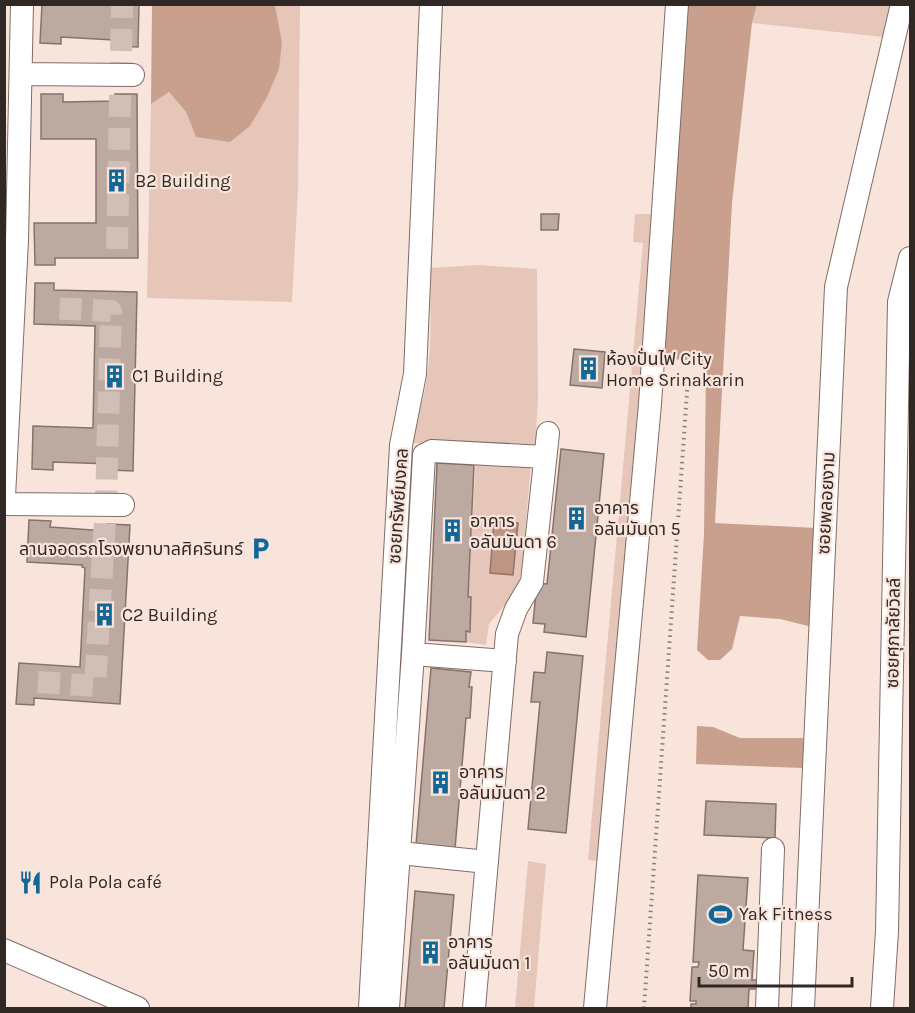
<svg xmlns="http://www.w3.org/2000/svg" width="915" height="1013" font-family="Karla,'Noto Sans Thai',sans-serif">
<rect width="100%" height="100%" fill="#f9e4db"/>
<path fill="#e5c6b8" d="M275,5H300L298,188L292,302L147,298L151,104L169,92L186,112L196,137L282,42Z
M757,5H890L883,37L752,23Z
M635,214H655L599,861L588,860L643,243L633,242Z
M479,265L537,269L538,401L535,448L410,443C414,425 421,408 425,389C433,351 430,308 430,268Z
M476,457L531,463L522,567L517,590L489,624L486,645L466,642Z
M528,861L546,864L534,1008H515Z"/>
<path fill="#c8a08d" d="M152,5H275L282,42L279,69L267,97L250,126L230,142L196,137L186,112L169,92L151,104Z
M686,5H757L752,23L732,203L715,523L817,528L812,627L780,619L740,616L732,649L720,660H708L697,650L704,534L706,366L691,360L664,359Z
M697,726L713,727L740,738H803V768L696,764Z"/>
<path fill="#bd9582" stroke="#937466" stroke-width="1.5" d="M494,521L518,523L513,575L490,573Z"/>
<path fill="#bca9a0" stroke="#85736b" stroke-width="1.5" d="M42,4H139L138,47L113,46L114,40L61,37V44L40,43Z
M41,94H63V102L115,101V94H137L138,258H55V265H35L34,223H96V139H41Z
M541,214H559L558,230H541Z
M35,283H54V290L137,292L133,471L111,470V464L53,462V470L32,469L33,426L93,428L95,326L34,324Z
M574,349L605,352L602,388L570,385Z
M561,449L604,454L586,637L544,632L545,624L533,623L537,583L547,584Z
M437,463L474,465L468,597H471L470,632L466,631V642L429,640Z
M29,520L51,521L50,527L107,531V524L130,525L120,704L34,698V705L16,704L19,663L80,667L85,568L82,567V565L27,562Z
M547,652L583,656L566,833L528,829L540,702H531L534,672L545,673Z
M431,668L471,672L469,687H472L470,718H466L455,849L416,845Z
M706,801L776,804L775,838L704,835Z
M698,875L748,878L743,950L754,951L752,980H761L760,989H749L748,1008H691V1004H696V1001H690L692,967H698L699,962H693Z
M415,891L454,895L444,1008H405Z"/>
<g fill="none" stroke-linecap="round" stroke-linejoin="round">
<path stroke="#d1beb7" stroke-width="22" stroke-dasharray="22 11" stroke-linecap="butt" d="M117,249L122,4
M38,682L95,686L106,504L111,311L49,308"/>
<defs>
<path id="minor" d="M22,74L133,75
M4,497L17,240L22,4
M4,504L123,505
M413,654L505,661
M400,853L487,862
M4,950L138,1008
M370,1008L401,445L415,374L431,4
M388,1008L413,654L424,455L432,451L545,457
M474,1008L507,634L516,609L532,582L548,433
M595,1008L650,404L677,4
M767,1008L773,849
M803,1008L836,287L902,4
M882,1008L887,931L899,302L910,258"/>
</defs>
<use href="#minor" stroke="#7f6d65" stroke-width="24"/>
<path stroke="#8b7d78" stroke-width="4" stroke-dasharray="1.5 4.5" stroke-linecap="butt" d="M644,1008L688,378"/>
<use href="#minor" stroke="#fff" stroke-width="22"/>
</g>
<defs>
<symbol id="building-bare" viewBox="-9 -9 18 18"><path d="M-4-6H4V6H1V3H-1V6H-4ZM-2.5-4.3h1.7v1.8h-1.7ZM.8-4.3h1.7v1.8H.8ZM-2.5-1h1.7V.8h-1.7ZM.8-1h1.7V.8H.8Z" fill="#116898" stroke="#f9e4db" stroke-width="2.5" paint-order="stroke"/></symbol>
<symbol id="parking-bare" viewBox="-9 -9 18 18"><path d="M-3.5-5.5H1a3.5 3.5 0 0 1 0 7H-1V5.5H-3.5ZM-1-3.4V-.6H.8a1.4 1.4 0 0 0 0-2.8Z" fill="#116898" stroke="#f9e4db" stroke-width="2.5" paint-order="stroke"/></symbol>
<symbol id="restaurant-bare" viewBox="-9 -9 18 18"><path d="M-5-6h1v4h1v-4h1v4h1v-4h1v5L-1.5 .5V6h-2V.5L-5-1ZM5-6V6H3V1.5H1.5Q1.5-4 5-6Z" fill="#116898" stroke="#f9e4db" stroke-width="2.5" paint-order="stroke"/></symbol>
<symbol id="stadium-bare" viewBox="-9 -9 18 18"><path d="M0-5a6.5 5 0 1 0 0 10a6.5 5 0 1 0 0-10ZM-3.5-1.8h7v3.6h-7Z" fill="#116898" stroke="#f9e4db" stroke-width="2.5" paint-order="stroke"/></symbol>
</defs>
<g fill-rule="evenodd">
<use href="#building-bare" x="100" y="164" width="33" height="33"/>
<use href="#building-bare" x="572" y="352" width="33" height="33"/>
<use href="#building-bare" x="98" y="360" width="33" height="33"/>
<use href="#building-bare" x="560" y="502" width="33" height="33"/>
<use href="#building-bare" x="436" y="514" width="33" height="33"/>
<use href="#parking-bare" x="244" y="532" width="33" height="33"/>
<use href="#building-bare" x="88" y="598" width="33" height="33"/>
<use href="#building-bare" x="424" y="766" width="33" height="33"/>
<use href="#restaurant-bare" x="14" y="866" width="33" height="33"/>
<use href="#stadium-bare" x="704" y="898" width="33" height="33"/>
<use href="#building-bare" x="414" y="936" width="33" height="33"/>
</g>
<g text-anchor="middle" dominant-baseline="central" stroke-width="4.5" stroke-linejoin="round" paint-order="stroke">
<g font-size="18" fill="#302825" stroke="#f9e4db" text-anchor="start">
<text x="135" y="181">B2 Building</text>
<text x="606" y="359">ห้องปั่นไฟ City<tspan x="606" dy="21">Home Srinakarin</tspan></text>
<text x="132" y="376">C1 Building</text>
<text x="594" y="508">อาคาร<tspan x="594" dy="21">อลันมันดา 5</tspan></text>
<text x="470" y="521">อาคาร<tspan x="470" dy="21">อลันมันดา 6</tspan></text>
<text x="243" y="549" text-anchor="end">ลานจอดรถโรงพยาบาลศิครินทร์</text>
<text x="122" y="615">C2 Building</text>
<text x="459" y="772">อาคาร<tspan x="459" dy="21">อลันมันดา 2</tspan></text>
<text x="49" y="882">Pola Pola café</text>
<text x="739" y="914">Yak Fitness</text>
<text x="448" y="942">อาคาร<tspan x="448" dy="21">อลันมันดา 1</tspan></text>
</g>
<g font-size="18" fill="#302825" stroke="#f9e4db">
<text transform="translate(826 503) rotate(-87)">ซอยพลอยงาม</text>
<text transform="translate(398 506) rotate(-86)">ซอยทรัพย์มงคล</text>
<text transform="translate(893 633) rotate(-89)">ซอยศุภาลัยวิลล์</text>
</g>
</g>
<rect width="915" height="1013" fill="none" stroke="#302825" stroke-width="12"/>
<path d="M699 977v9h153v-9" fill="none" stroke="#302825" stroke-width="3"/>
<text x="708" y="977" font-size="18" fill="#302825" stroke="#f9e4db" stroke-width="4.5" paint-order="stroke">50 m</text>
</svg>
